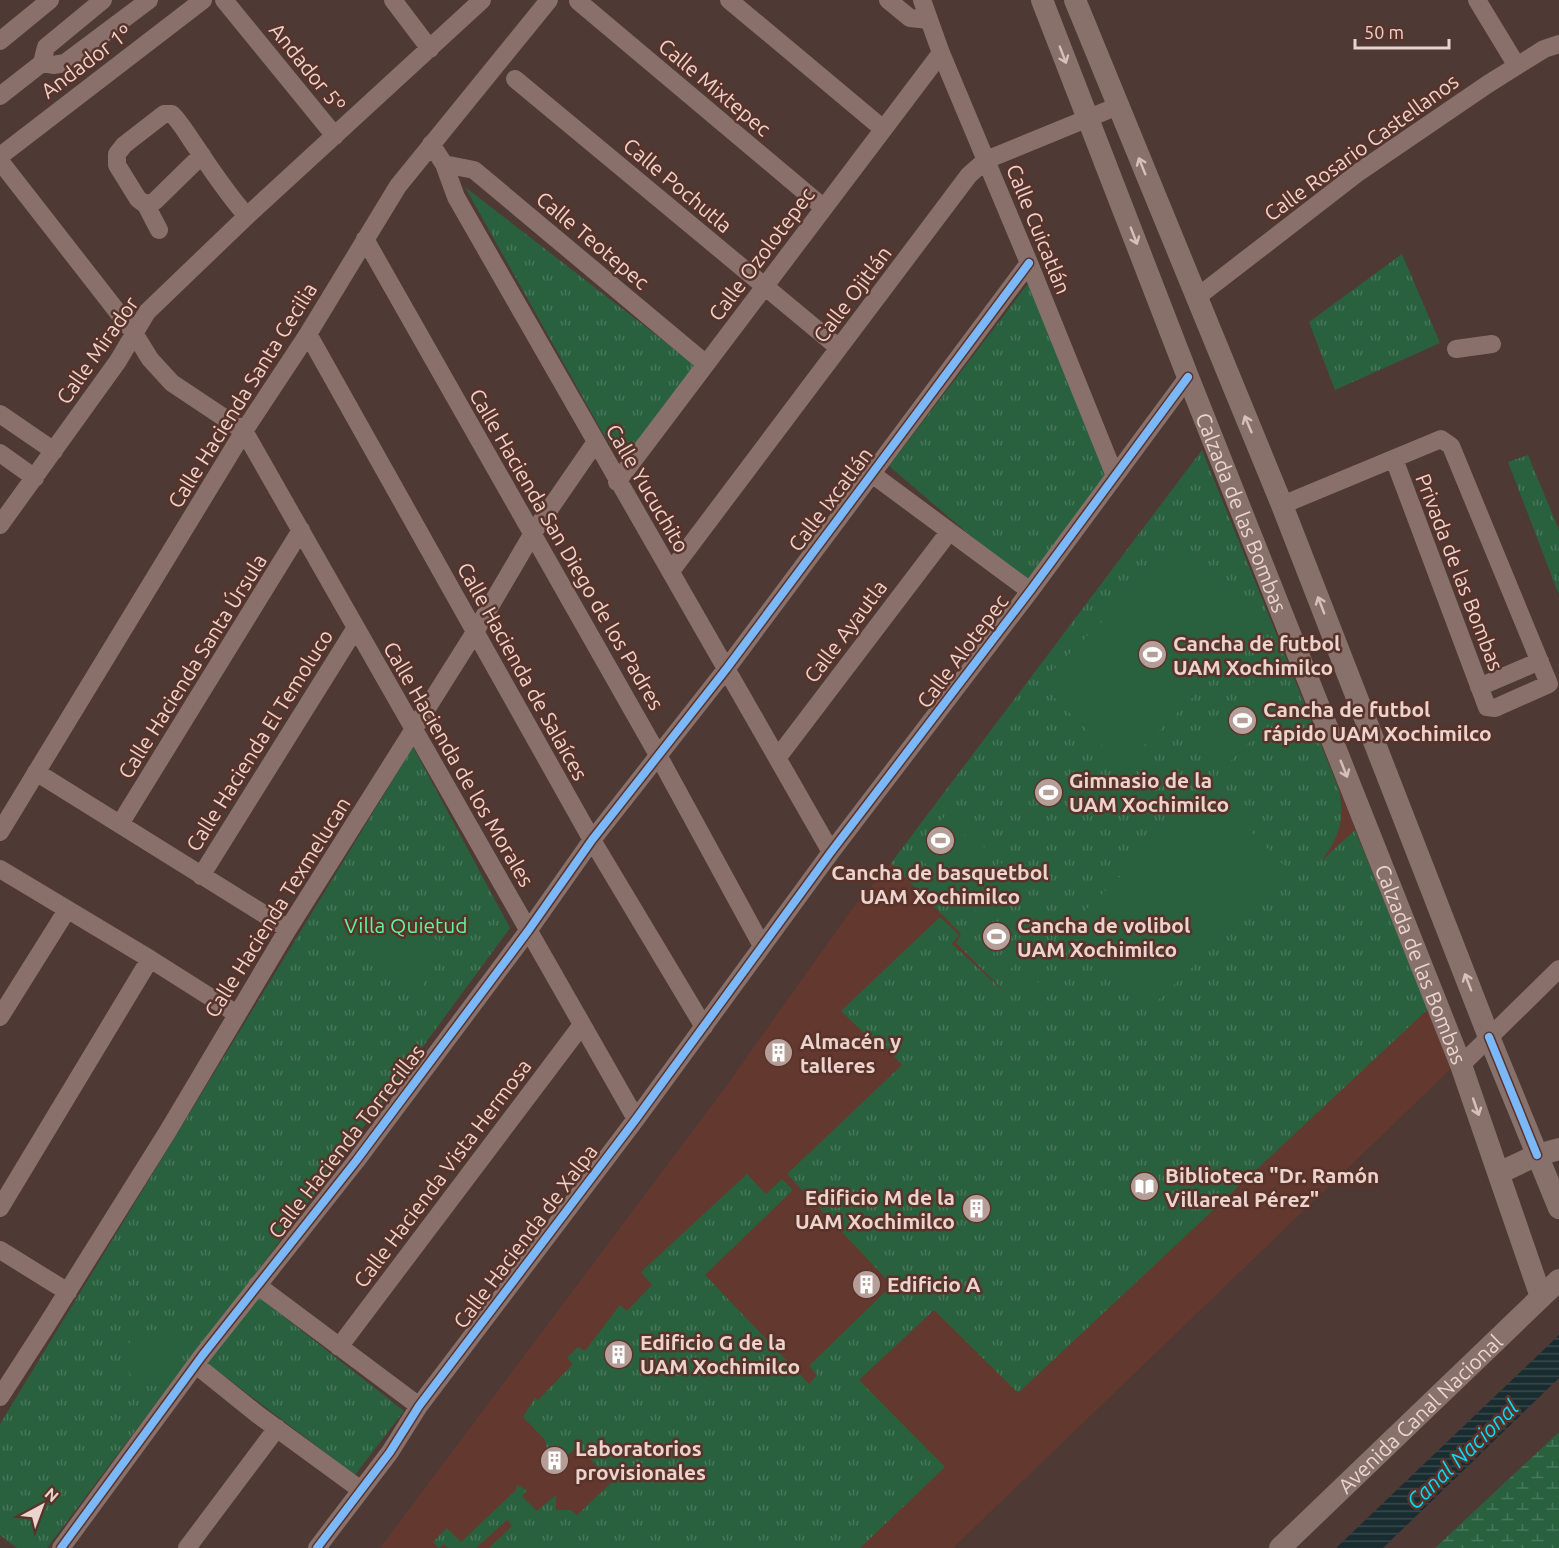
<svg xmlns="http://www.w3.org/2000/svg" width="1559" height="1548" font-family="Ubuntu,sans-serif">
<defs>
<pattern id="wetland-marsh" width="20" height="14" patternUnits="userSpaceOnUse" patternTransform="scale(1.5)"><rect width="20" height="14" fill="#29613e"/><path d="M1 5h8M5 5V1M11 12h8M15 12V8" fill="none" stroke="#487759"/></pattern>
<pattern id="park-tufts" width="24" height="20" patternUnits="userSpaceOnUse" patternTransform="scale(1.5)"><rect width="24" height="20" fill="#29613e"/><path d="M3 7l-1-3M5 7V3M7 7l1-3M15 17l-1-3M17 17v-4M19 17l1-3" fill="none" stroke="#487759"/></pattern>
<pattern id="water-rules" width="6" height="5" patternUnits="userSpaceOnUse" patternTransform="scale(1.5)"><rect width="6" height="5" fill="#192c30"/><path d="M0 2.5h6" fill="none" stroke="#3b4a4d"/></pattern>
</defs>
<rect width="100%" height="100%" fill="#4e3934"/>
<path fill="#62382f" d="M1202,450L1452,1068L953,1548H380L724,1089L854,906L891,863Z"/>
<path fill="url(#wetland-marsh)" d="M1559,1432V1548H1435Z"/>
<path fill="url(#park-tufts)" d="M465,187L695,365L623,460L605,437Z
M1402,254L1440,343L1335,390L1309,322Z
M1030,281L1107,472L1027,584L889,466Z
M1202,450L1338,787C1346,817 1340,838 1320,862L1355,830L1428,1009L1018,1393L934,1310L859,1380L945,1467L860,1548H489L512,1526L507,1520L476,1548H448L444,1544L439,1548L433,1542L447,1528L461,1542L516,1490L517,1485L527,1490L522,1496L537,1511L556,1495V1510H571L577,1515L612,1482L578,1446L565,1458L564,1449L547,1450L545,1440L523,1417L535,1398L538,1400L573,1364L567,1358L578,1347L585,1351L620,1305L627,1311L652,1285L641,1272L747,1174L766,1194L782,1179L793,1190L705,1275L809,1384L817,1375L809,1366L892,1285L787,1174L902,1065L887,1048L883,1051L841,1011L940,917L959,935L952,944L1011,998L956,943L961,934L891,863Z
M1528,455L1559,530V595L1508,462Z
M413,747L510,928L246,1287L404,1411L355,1475L194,1353L47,1548H17L0,1535V1424Z"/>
<path fill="#29613e" d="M1181,543L1264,627L1123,766L1040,683Z
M1265,671L1293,699L1220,771L1192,743Z
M1210,789L1290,872L1148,1010L1068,927Z
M948,813L968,832L931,869L912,850Z
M975,838L994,857L958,894L938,875Z
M1000,862L1019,881L983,917L964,898Z
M380,903L447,947L419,991L351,947Z
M1002,919L1014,931L991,955L979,943Z
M1018,937L1030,949L1007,972L995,961Z
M1027,971L1050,994L1038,1005L1016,982Z
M125 1358a28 28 0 1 1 56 0a28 28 0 1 1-56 0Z"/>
<path fill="url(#water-rules)" d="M1559,1335V1378L1383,1548H1336Z"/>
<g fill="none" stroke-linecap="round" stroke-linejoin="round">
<path stroke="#89706b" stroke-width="18" d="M224,0L335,136
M393,0L430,49
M729,0L882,128
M888,0L910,18L929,20
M922,0L941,53L1029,263L1115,476
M1477,0L1517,66
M578,1L824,208
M0,41L50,0
M42,63L46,47L103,0
M515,79L839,348
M0,96L42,63L53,65L65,63L149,0
M431,144L444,164L456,197L831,852
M202,155L155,201L146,205L138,199L117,165V154L124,145L164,114H172C181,123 187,134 194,144C211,169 227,194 247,216
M0,156L203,0
M0,161L134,333L150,359L172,383L244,431L636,1119
M444,164L474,170L706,364
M146,205L159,230
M365,239L658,755L762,946
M1196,298L1359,172L1488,84L1544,49L1559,44
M308,334L592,840L704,1027
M1456,349L1492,344
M0,414L54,451
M0,453L35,478
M872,474L1030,591
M617,482L941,53
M1282,505L1441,439L1451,446L1549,684L1495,708L1487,707L1394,459
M0,525L118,361L147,312L247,216L482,0
M671,571L969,175L986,160L1118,106
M1479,687L1540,661
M778,757L949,532
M36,772L288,929
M120,824L301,530
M0,832L244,431L308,334L398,186L549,0
M0,869L150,959L237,1014
M201,876L355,629
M0,1017L67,910
M1461,1065L1559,969
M0,1208L150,959
M0,1250L68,1292
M257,1285L419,1406
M339,1347L581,1026
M196,1365L257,1414L361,1490
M0,1397L46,1326L168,1131L288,929L475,632L533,533L595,443
M61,1548L202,1356L356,1161L528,931L592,840L727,668L1029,263
M187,1548L277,1428
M317,1548L390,1452L419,1406L636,1119L831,852L1030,591L1188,377"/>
<g stroke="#88716b" stroke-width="22">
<path id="s1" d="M1042,0L1188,377L1461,1065L1541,1297"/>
<path d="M1075,0L1282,505L1489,1037L1559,1208"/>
<path d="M1499,1173L1537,1155L1559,1149"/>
<path id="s2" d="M1280,1548L1559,1280"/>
</g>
<defs>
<path id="cycleway" d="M1489,1037L1537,1155
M61,1548L202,1356L356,1161L528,931L592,840L727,668L1029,263
M317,1548L390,1452L419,1406L636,1119L831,852L1030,591L1188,377"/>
</defs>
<use href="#cycleway" stroke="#59332a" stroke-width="11"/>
<use href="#cycleway" stroke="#7ab7fb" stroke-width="8"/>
</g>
<defs><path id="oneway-shaft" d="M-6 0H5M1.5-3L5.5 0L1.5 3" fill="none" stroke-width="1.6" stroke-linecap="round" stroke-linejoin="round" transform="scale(1.5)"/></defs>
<g stroke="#d8c0ba">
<use href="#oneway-shaft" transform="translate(1063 55) rotate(69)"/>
<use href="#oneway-shaft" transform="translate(1142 166) rotate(-112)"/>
<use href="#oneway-shaft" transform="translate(1134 236) rotate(69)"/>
<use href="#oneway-shaft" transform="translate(1248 424) rotate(-113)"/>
<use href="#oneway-shaft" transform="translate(1321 605) rotate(-111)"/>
<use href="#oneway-shaft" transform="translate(1344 769) rotate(68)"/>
<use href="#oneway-shaft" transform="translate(1468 982) rotate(-111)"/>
<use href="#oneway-shaft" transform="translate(1476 1107) rotate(71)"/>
</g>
<defs>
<symbol id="stadium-disc" viewBox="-11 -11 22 22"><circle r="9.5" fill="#b59e98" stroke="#59332a"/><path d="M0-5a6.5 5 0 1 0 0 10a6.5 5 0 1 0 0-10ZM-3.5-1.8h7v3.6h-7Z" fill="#fff"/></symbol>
<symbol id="building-disc" viewBox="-11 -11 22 22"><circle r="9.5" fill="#b59e98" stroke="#59332a"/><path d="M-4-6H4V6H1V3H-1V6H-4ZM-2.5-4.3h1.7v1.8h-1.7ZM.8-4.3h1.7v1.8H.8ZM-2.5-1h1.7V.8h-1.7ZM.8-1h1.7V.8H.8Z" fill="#fff"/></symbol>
<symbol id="library-disc" viewBox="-11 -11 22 22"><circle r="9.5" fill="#b59e98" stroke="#59332a"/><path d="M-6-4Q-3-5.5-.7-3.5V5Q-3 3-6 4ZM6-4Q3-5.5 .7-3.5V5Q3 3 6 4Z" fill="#fff"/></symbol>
</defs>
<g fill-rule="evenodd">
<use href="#stadium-disc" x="1136" y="638" width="33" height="33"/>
<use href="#stadium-disc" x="1226" y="704" width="33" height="33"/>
<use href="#stadium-disc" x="1032" y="776" width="33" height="33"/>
<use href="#stadium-disc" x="924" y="824" width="33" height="33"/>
<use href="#stadium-disc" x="980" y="920" width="33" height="33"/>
<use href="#building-disc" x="762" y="1036" width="33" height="33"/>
<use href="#library-disc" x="1128" y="1170" width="33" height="33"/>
<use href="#building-disc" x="960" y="1192" width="33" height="33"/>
<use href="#building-disc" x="850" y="1268" width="33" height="33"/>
<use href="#building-disc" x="602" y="1338" width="33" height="33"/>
<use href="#building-disc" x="538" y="1444" width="33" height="33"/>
</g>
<g text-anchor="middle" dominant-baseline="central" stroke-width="5" stroke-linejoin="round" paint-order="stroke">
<g font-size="21" fill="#ecd4ce" stroke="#59332a">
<text transform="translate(86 61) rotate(-37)">Andador 1º</text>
<text transform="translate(308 67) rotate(51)">Andador 5º</text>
<text transform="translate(715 87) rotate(40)">Calle Mixtepec</text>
<text transform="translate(1361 147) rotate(-36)">Calle Rosario Castellanos</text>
<text transform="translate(678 185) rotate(40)">Calle Pochutla</text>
<text transform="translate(1039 229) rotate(68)">Calle Cuicatlán</text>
<text transform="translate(593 240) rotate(40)">Calle Teotepec</text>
<text transform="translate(761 254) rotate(-53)">Calle Ozolotepec</text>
<text transform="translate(852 294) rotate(-53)">Calle Ojitlán</text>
<text transform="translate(97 350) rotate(-55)">Calle Mirador</text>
<text transform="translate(242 395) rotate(-58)">Calle Hacienda Santa Cecilia</text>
<text transform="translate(648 488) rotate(60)">Calle Yucuchito</text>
<text transform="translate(830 499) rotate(-53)">Calle Ixcatlán</text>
<text stroke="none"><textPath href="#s1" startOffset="550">Calzada de las Bombas</textPath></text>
<text transform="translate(567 549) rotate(60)">Calle Hacienda San Diego de los Padres</text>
<text transform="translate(1460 572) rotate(69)">Privada de las Bombas</text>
<text transform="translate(845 631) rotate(-53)">Calle Ayautla</text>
<text transform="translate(962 651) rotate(-53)">Calle Alotepec</text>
<text transform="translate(192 666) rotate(-58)">Calle Hacienda Santa Úrsula</text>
<text transform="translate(523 671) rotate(61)">Calle Hacienda de Salaíces</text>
<text transform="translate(259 740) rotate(-58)">Calle Hacienda El Temoluco</text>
<text transform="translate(459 764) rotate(60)">Calle Hacienda de los Morales</text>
<text transform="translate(277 907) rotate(-58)">Calle Hacienda Texmelucan</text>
<text stroke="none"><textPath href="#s1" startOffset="1036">Calzada de las Bombas</textPath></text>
<text transform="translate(346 1141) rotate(-52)">Calle Hacienda Torrecillas</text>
<text transform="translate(442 1173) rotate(-53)">Calle Hacienda Vista Hermosa</text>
<text transform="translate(525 1236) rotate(-53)">Calle Hacienda de Xalpa</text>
<text stroke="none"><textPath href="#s2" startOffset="194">Avenida Canal Nacional</textPath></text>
</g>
<g font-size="21" font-weight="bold" fill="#ecd4ce" stroke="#59332a" text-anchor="start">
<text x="1173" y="643">Cancha de futbol<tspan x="1173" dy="24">UAM Xochimilco</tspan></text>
<text x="1263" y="709">Cancha de futbol<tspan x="1263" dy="24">rápido UAM Xochimilco</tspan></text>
<text x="1069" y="780">Gimnasio de la<tspan x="1069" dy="24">UAM Xochimilco</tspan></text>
<text x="940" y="872" text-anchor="middle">Cancha de basquetbol<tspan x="940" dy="24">UAM Xochimilco</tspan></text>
<text x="1017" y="925">Cancha de volibol<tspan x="1017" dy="24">UAM Xochimilco</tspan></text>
<text x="800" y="1041">Almacén y<tspan x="800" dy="24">talleres</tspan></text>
<text x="1165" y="1175">Biblioteca "Dr. Ramón<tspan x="1165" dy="24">Villareal Pérez"</tspan></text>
<text x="955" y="1197" text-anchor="end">Edificio M de la<tspan x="955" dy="24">UAM Xochimilco</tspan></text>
<text x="887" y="1284">Edificio A</text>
<text x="640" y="1342">Edificio G de la<tspan x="640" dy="24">UAM Xochimilco</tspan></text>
<text x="575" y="1448">Laboratorios<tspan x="575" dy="24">provisionales</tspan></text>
</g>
<g font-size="21" fill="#5ff69c" stroke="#59332a">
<text x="406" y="925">Villa Quietud</text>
</g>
<g font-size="22" font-style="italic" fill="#03dcfd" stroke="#59332a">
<text transform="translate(1462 1454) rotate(-44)">Canal Nacional</text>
</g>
</g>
<g transform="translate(42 1506) rotate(41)" stroke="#59332a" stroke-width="4.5" paint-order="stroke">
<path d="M0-4.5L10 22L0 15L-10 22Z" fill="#ecd4ce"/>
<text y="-9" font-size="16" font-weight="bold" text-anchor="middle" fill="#ecd4ce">N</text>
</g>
<path d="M1355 39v9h94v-9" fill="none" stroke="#ecd4ce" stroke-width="3"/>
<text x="1364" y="39" font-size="18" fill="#ecd4ce" stroke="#59332a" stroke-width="4.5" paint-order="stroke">50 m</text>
</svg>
